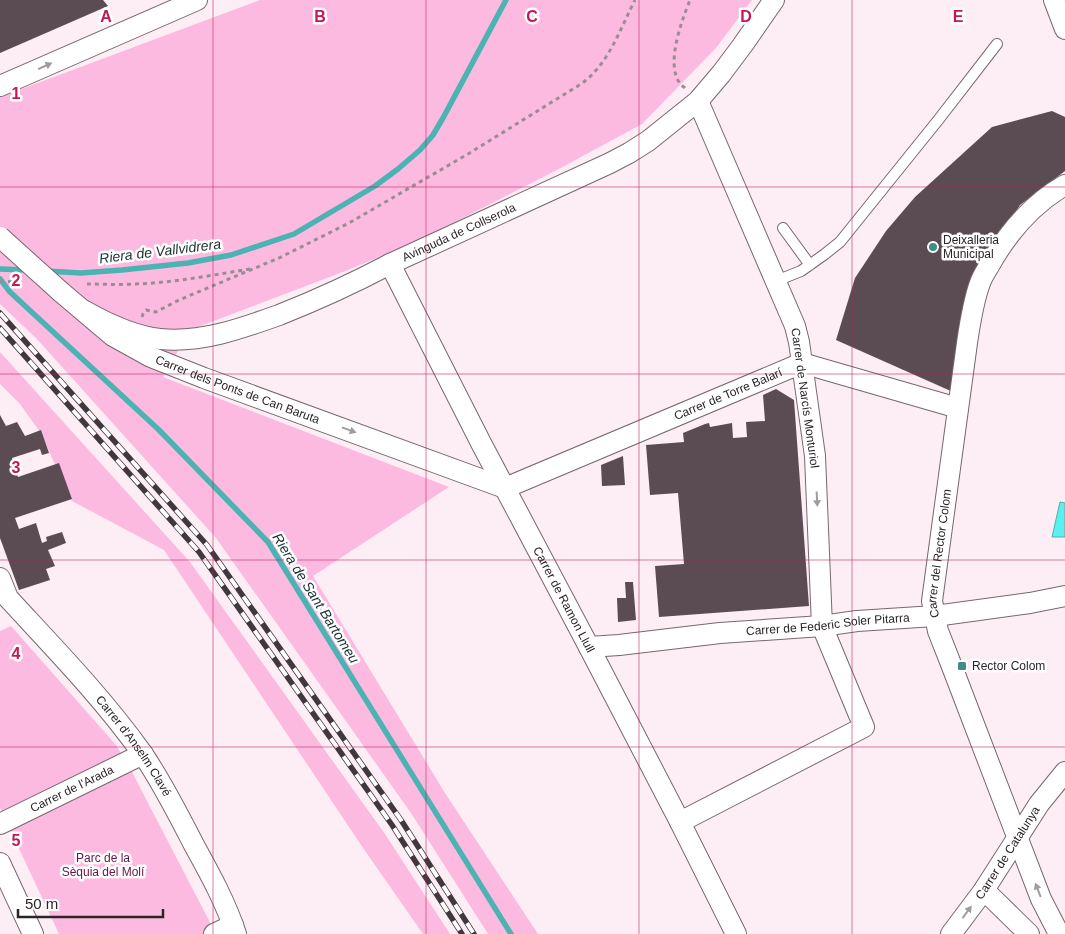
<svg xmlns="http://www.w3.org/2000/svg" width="1065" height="934" font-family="Helvetica,sans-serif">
<rect width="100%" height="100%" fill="#fdeef6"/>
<path fill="#fdbae0" d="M260,0H752L716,48L642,124L555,171L420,240L348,270L190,330L163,377L449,487L313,576L445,793L538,934H488L411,813L216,538L36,338L0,304V97Z
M0,352L190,562L385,834L450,934H423L361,845L164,550L72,501L40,432L20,404L0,384Z
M11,626L116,745L131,770L216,934H59L0,808V631Z"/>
<path fill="#59f0ed" stroke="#4bb3b2" d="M1060,502L1065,503V537H1052Z"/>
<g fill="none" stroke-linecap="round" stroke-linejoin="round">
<path stroke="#4bb3b2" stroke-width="5.5" d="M0,269L27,270
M46,271L81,273L122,270L188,263L231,255L294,234L375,186L398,169L420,150L433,135L443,118L506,0
M0,279L10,292L158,429L268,542L511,934"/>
</g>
<path fill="#5b4c54" d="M0,0H103L108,6L0,53Z
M1052,111L1065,117V171L1020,205L980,264L953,392L836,340L855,278L886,231L915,197L992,127Z
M776,389L794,400L809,606L659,617L655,566L684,564L678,493L650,495L646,445L684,442L683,433L705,424L709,423L710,427L732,423L733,438L747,437L746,422L765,421L763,395Z
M0,415L6,426L17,422L25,436L41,430L49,453L42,455L40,449L12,458L18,477L59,463L72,499L15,518L19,529L36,523L42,543L47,541L46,537L62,532L66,543L48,550L55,566L46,569L50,580L19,590L0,538Z
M623,456L625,485L602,486L601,465Z
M625,582H633L636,620L618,622L617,598H626Z"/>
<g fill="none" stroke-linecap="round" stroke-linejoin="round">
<defs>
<path id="lane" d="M783,228L810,265
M776,281L801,271L825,254L840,242L939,119L997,44"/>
<g id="street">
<path d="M1054,0L1065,29"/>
<path d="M0,86L197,0"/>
<path id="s1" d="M390,264L481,443L589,647L680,822L736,934"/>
<path id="s2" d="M61,292L113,336L151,357L204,378L505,488"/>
<path id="s3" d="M85,311C108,324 133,336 160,339C201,343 240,329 279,315C317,300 354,283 390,264L610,163L629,153L648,141L698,101L721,74L742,46L774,0"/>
<path id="s4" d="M505,488L802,363L958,408"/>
<path id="s5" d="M0,578L8,598C54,648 102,697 142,753C162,782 178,814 194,845C210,874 226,903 236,934"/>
<path id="s6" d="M589,647L619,645L720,633L822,626L857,621L935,616L1030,603L1065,596"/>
<path d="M680,822L864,727L822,626L815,456L799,342L795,326L698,101"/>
<path id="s7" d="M0,824L143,754"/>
<path d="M0,863L33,934"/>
<path d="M984,890L1029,934"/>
<path d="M214,934L233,925"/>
<path id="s8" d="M951,934L984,890L1039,804L1065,772"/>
<path id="s9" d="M1059,934L1041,899L951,664L938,631L932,601L967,343C970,323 973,302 980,283C982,277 986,271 989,266C1008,232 1032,204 1065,185"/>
</g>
</defs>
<use href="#lane" stroke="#77676f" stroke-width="12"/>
<use href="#street" stroke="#77676f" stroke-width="22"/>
<path stroke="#998d94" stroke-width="3" stroke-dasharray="4 4" stroke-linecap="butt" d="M685,88C683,86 680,85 679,82C666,62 682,20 690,0
M0,281L15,282
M87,284C102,284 118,285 134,284C173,283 212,275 250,269
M142,317L143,314L146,310L156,312L179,300L279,258L349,223L468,154L581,84C609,64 620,29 635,0"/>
<use href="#lane" stroke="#fff" stroke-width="10"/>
<use href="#street" stroke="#fff" stroke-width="20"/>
<defs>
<path id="rail" d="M0,313L207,545L401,820L474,934
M0,328L199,552L392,825L462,934"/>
</defs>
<use href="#rail" stroke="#40383d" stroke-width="5.5"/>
<use href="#rail" stroke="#fff" stroke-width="4" stroke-dasharray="11" stroke-linecap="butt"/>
<defs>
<path id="street-bridge" d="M0,237L61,292"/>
</defs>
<use href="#street-bridge" stroke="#77676f" stroke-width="22" stroke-linecap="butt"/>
<use href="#street-bridge" stroke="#fff" stroke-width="20"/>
</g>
<defs><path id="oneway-solid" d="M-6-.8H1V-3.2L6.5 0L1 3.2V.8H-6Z" transform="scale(1.25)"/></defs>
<g fill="#a09c9e">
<use href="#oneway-solid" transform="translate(45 66) rotate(-24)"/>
<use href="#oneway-solid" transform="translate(349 430) rotate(20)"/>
<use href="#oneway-solid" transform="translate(817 499) rotate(87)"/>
<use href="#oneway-solid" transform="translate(1038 890) rotate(-111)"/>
<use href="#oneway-solid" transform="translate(967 912) rotate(-54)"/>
</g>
<path fill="none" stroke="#c2185b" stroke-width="1" stroke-opacity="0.55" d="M213,0V934M426,0V934M639,0V934M852,0V934M0,187H1065M0,374H1065M0,560H1065M0,747H1065"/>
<g fill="#438b89" stroke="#fff" stroke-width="2">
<circle cx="933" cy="247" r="5"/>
<rect x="957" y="661" width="10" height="10" rx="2.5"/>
</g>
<g text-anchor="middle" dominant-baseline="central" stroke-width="5" stroke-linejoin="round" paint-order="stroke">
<g font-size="12" fill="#2b2428" stroke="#fff">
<text stroke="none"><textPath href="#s3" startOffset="401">Avinguda de Collserola</textPath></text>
<text stroke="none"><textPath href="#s2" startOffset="204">Carrer dels Ponts de Can Baruta</textPath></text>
<text stroke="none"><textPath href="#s4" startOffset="242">Carrer de Torre Balarí</textPath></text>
<text transform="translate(805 398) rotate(82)">Carrer de Narcís Monturiol</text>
<text stroke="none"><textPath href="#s9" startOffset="405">Carrer del Rector Colom</textPath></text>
<text stroke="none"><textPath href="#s1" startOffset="378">Carrer de Ramon Llull</textPath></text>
<text stroke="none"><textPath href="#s6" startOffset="240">Carrer de Federic Soler Pitarra</textPath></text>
<text stroke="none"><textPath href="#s5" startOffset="216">Carrer d'Anselm Clavé</textPath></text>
<text stroke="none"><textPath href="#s7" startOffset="80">Carrer de l'Arada</textPath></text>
<text stroke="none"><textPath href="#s8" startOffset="99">Carrer de Catalunya</textPath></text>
</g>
<g font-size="12" fill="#2b2428" stroke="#fff" text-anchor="start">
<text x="943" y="240">Deixalleria<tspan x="943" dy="14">Municipal</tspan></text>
<text x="972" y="666">Rector Colom</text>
</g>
<g font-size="12" fill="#631449" stroke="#fff">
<text x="103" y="858">Parc de la<tspan x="103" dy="14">Sèquia del Molí</tspan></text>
</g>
<g font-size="14" font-style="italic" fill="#183130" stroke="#fff">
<text transform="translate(160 251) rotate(-7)">Riera de Vallvidrera</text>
<text transform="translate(316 598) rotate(58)">Riera de Sant Bartomeu</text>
</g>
</g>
<g font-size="16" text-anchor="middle" font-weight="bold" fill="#c2185b" stroke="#fff" stroke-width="5" stroke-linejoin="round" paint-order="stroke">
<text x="106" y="22">A</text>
<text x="320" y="22">B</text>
<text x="532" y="22">C</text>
<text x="746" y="22">D</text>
<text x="958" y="22">E</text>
<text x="16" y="99">1</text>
<text x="16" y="286">2</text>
<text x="16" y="473">3</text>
<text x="16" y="659">4</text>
<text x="16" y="846">5</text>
</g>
<path d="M18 909v8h145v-8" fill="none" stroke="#2b2428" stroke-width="2.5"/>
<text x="25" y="909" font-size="15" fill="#2b2428" stroke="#ffffff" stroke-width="4" paint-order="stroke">50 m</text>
</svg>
